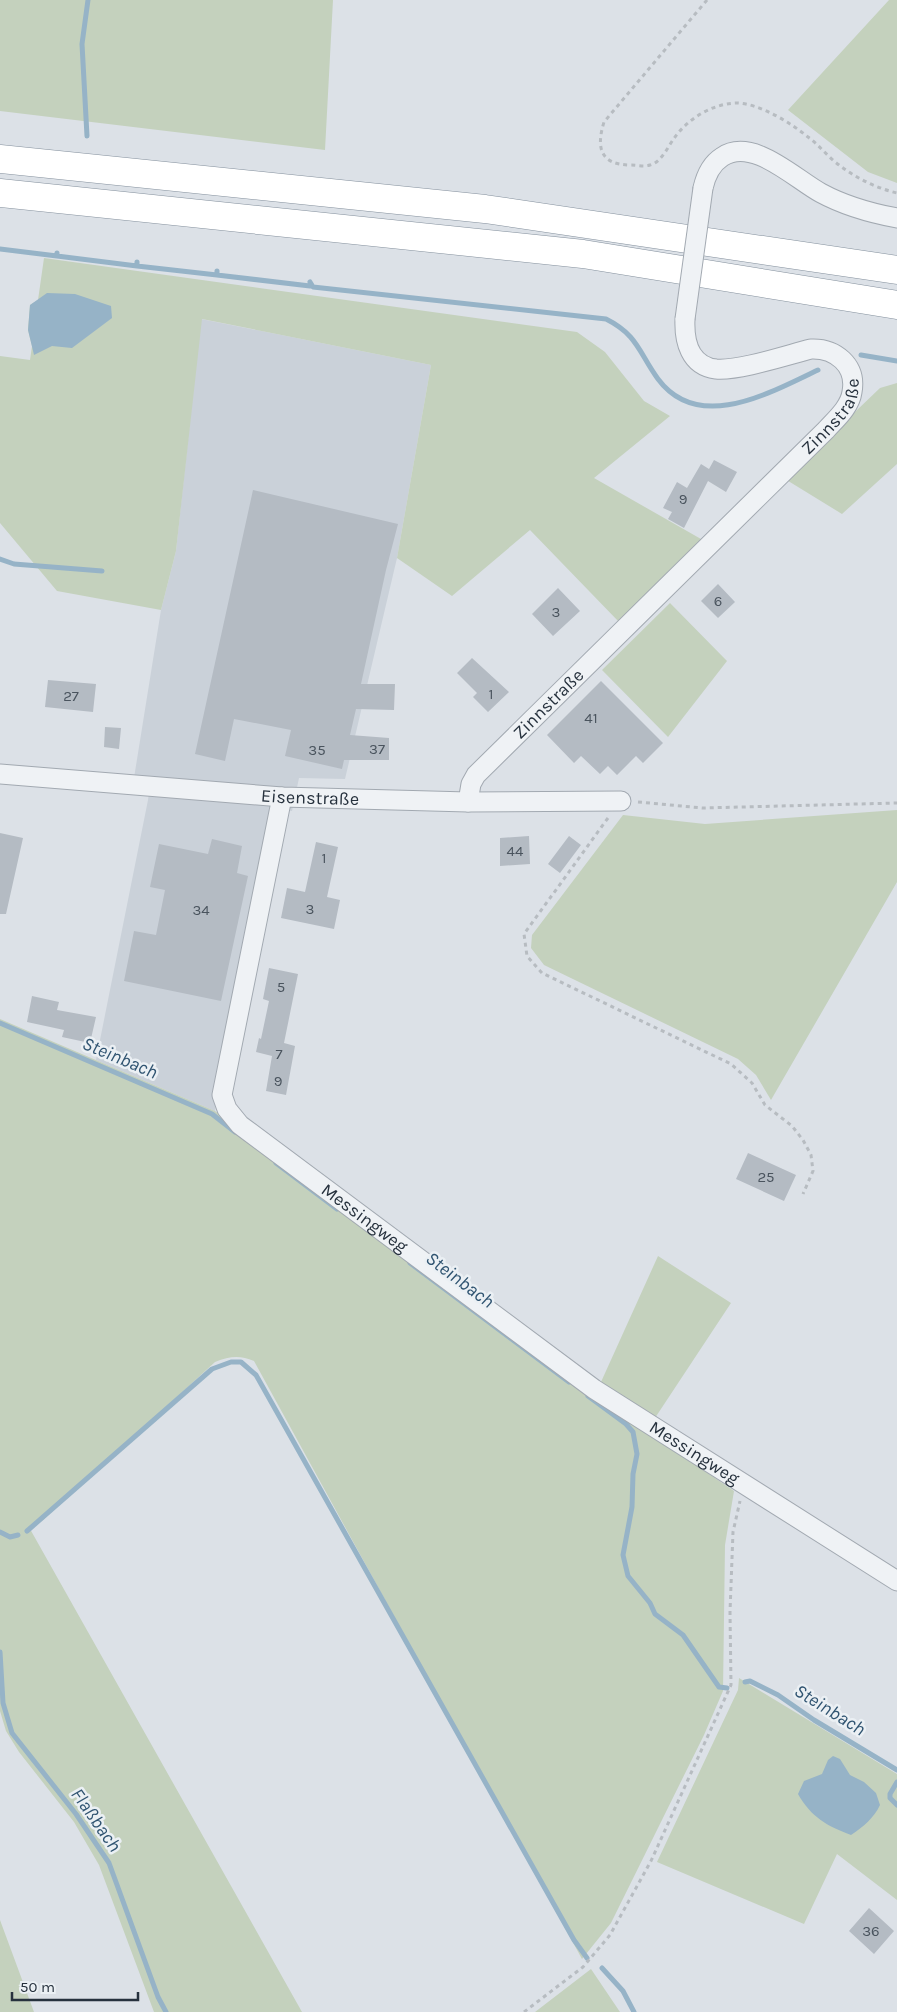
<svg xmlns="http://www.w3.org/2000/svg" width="897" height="2012" font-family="Karla,sans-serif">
<rect width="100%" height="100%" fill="#dce1e7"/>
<path fill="#cad1d9" d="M201,319L431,365L397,558L345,779L299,778L292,811L270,808L215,1111L96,1060L148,800L151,778H134L161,610L176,551Z"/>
<path fill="#c4d1bd" d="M0,0H333L325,150L0,111Z
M889,0H897V183L868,172L788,110Z
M44,258L577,332L605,352L644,401L670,416L594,478L701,539L619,622L530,530L452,596L397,558L431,365L202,319L176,551L161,610L57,591L0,523V356L30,360L32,346L28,330L30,305L38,300Z
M897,383V464L842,514L785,479L880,388Z
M670,603L727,661L668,737L602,670Z
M897,810V882L771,1100L756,1075L738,1059L544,965L531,948L532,935L623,815L705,824Z
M0,1019L215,1111L572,1381L734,1491L725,1545L723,1691L704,1735L611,1923L582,1959L254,1361C240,1355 230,1356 215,1362L43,1520L30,1529L302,2012H154L99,1865L74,1822L19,1752L6,1731L0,1711Z
M658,1256L731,1303L655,1418L601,1382Z
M739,1678L897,1774V1900L837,1854L804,1924L657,1862L738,1690Z
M0,1920L34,2012H0Z
M591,1969L620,2012H535Z"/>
<path fill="#96b3c7" d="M47,293L75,294L111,306L112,318L72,348L52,346L34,355L28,330L30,305Z
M833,1756L840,1759L850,1775L864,1782L876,1793L880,1805C874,1818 863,1827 851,1835C827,1826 811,1817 798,1794L804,1781L822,1774L828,1760Z"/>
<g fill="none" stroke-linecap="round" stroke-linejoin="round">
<path stroke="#96b3c7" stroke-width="5" d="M87,136L82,44L88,0
M0,249L57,256
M57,253V256L137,266
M137,262V266L217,275
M217,271V275L310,286
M310,282L313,287L606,319C638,335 639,353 658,379C699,434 771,392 818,370
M861,355L897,361
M0,559L14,564L102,571
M0,1023L212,1114L235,1132
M276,1163L337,1209
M410,1263L569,1382
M588,1396L626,1424L633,1432L637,1454L633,1474L632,1507L623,1555L628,1576L650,1603L655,1614L683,1635L719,1687L727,1688
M27,1531L212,1369L231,1362H241L256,1375L574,1940L587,1958
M0,1532L10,1537L18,1535
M0,1652L3,1703L12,1733L76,1814L109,1863L158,1997L166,2012
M745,1682L750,1681L778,1695L814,1720L897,1770
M897,1782L890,1794V1798L897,1805
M602,1968L623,1991L634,2012"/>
</g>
<path fill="#b4bbc3" d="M714,460L737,472L726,492L708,481L684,528L668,519L672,512L663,508L677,482L687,488L701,464L709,469Z
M253,490L398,524L386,570L361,684H395L394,710L356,709L350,735L389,738V760H344L342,769L285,756L291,730L234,719L225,761L195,754Z
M718,584L735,602L718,618L701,601Z
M558,588L580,611L553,636L532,614Z
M472,658L509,692L488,712L473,697L477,693L457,673Z
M48,680L96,684L93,712L45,707Z
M601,681L663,743L643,763L636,756L617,775L608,766L600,774L581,756L574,763L547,735Z
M105,727L121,728L119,749L104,747Z
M0,833L23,838L6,914H0Z
M529,836L530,864L500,866V838Z
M569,836L581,845L560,873L548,864Z
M212,839L242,846L237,873L248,876L221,1001L124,981L134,931L156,935L165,890L150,887L159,844L208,854Z
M316,842L338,847L327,897L340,900L334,929L281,918L287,888L305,892Z
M269,968L298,974L284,1043L295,1046L286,1095L266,1091L272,1056L256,1052L259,1038L261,1039L269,1001L263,999Z
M32,996L59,1002L57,1010L96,1017L90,1043L62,1037L64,1030L27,1022Z
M748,1153L796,1175L784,1201L736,1179Z
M869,1908L894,1931L874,1954L849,1931Z"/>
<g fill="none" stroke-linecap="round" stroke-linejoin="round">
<defs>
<g id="minor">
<path d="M703,188C706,175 711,164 722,157C752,136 795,179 821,193C845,206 870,213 897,218"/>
<path id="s1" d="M0,774L282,797L468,802L621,801"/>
<path id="s2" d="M282,797L222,1095L227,1109L240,1125L594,1389L897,1581"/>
<path id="s3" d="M468,802L471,784L476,775L826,430C836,419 850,407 852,392C857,365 835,348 811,349C787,355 739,371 716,369C690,366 684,341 685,319"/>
</g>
<path id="motorway" d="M0,159L485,209L897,270
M0,193L583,254L897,305"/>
</defs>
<use href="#minor" stroke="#a2a9b1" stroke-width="21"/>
<use href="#motorway" stroke="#84909d" stroke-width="29"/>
<path stroke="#b7bcc1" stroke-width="3" stroke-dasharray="4 4" stroke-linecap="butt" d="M707,0L604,122C596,148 600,165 631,165C637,165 644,167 650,165C662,162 668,146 675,137C689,118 712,104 736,103C759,103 791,123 808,137C819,145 828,157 839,165C856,178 876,188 897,193
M638,802L703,808L897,803
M608,818L524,934L527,956L542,973L731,1064L752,1083L765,1105L792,1126L803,1140L811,1155L813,1171L803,1194
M524,2012L583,1967L610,1935L651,1861L731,1685L730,1612L733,1532L740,1501"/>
<use href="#minor" stroke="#eff2f5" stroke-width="19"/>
<use href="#motorway" stroke="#fff" stroke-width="28"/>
<defs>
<path id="minor-bridge" d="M685,319L703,188"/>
</defs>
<use href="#minor-bridge" stroke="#a2a9b1" stroke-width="21" stroke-linecap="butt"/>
<use href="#minor-bridge" stroke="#eff2f5" stroke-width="19"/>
</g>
<g text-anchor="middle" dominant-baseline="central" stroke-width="5" stroke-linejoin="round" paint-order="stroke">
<g font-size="15" fill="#4a545e">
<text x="683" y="499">9</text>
<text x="718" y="601">6</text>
<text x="556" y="612">3</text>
<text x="491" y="694">1</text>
<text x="71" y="696">27</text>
<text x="591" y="718">41</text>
<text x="377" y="749">37</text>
<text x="317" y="750">35</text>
<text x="515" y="851">44</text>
<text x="324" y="858">1</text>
<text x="310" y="909">3</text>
<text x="201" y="910">34</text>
<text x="281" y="987">5</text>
<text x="279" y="1054">7</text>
<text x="278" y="1081">9</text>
<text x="766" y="1177">25</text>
<text x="871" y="1931">36</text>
</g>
<g font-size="18" fill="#26313d" stroke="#ebf0f4">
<text stroke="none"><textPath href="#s3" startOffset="535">Zinnstraße</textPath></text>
<text stroke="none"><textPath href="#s3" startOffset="130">Zinnstraße</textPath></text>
<text stroke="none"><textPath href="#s1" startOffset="311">Eisenstraße</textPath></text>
<text stroke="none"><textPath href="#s2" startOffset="495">Messingweg</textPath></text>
<text stroke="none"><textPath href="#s2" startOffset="900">Messingweg</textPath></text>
</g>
<g font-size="19" font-style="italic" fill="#305471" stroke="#ebf0f4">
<text transform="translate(120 1058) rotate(23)">Steinbach</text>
<text transform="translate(460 1280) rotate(37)">Steinbach</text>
<text transform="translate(830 1710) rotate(32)">Steinbach</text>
<text transform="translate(96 1820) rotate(55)">Flaßbach</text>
</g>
</g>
<path d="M12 1992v8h126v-8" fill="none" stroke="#26313d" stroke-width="2.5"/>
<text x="20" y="1992" font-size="15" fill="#26313d" stroke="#ebf0f4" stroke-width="4" paint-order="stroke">50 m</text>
</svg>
